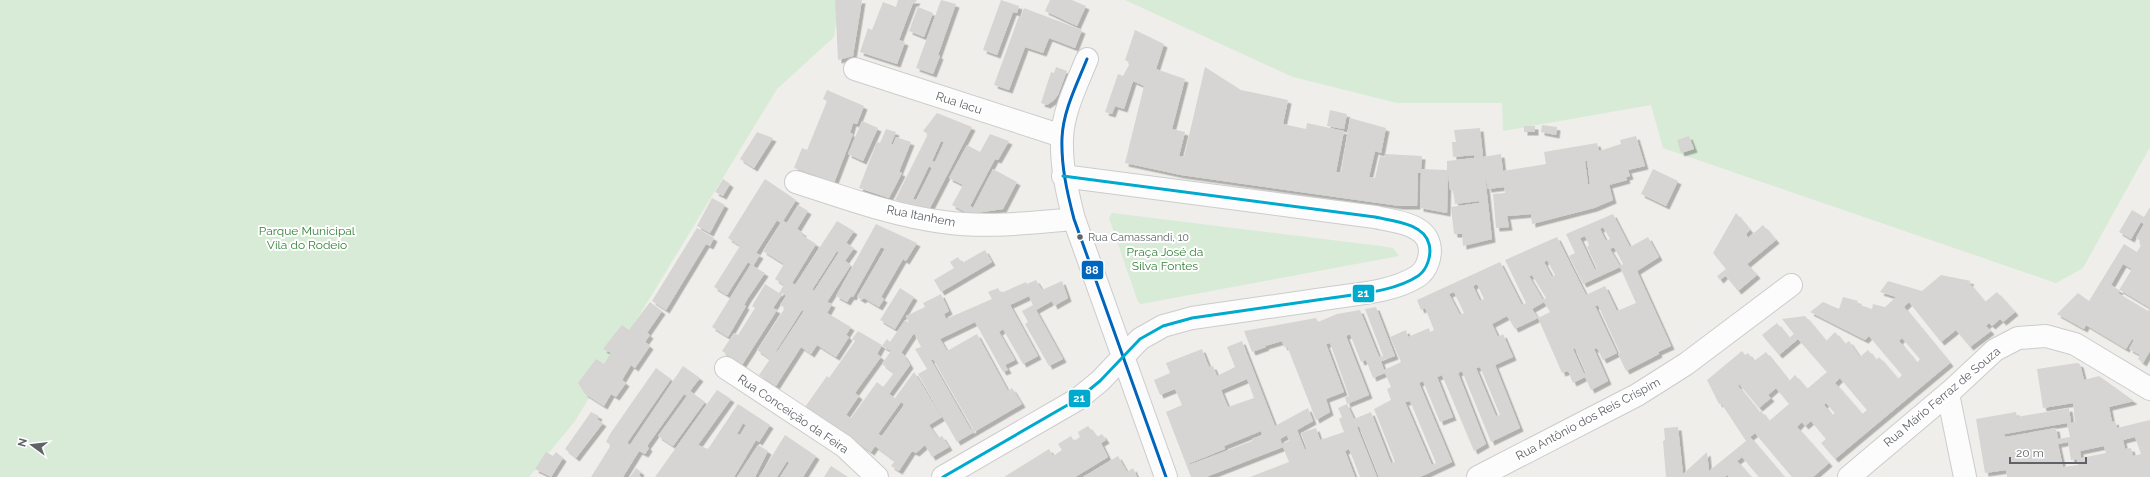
<svg xmlns="http://www.w3.org/2000/svg" width="2150" height="477" font-family="Raleway,sans-serif">
<defs>
<filter id="shadow"><feDropShadow dx="3.5" dy="3.5" stdDeviation="0" flood-color="#0004"/></filter>
</defs>
<rect width="100%" height="100%" fill="#efeeea"/>
<path fill="#d8ebd6" d="M0,0H839L834,37L777,89L575,421L529,477H0Z
M1125,0H2150V147L2083,268L2056,283L1663,148L1651,105L1503,131L1502,103H1397L1293,77Z
M1112,213L1381,246L1393,248L1399,256L1141,304L1138,302L1109,218Z"/>
<path fill="#d6d5d3" fill-rule="evenodd" filter="url(#shadow)" d="M835,0H862L853,56L838,60Z
M898,0H917L915,3H913L899,40L905,42L897,64L860,52L868,28L872,30L883,2L896,7Z
M941,0L956,4L938,55L940,56L933,74L916,68Z
M1001,0L1019,6L1017,13L1013,12L997,55L983,50Z
M1050,0H1072L1086,6L1077,26L1045,11Z
M918,7L933,13L924,37L909,31Z
M1024,8L1082,30L1075,48L1049,38L1043,53L1025,47L1009,90L994,85L1019,16H1021Z
M1135,30L1164,44L1156,69L1185,79L1172,129L1185,132L1179,156L1184,157L1205,67L1241,90L1288,100L1283,124L1306,129L1307,123L1344,131L1336,172H1341L1350,118L1386,128L1381,153L1375,151L1369,177L1375,178L1380,156L1385,157V154L1422,156L1421,169L1447,170V161L1474,158V155L1453,157L1452,142H1456L1454,130L1480,128L1483,157L1501,154L1503,171L1546,164L1544,152L1597,143L1599,151L1621,144L1620,140L1636,136L1645,166L1628,170L1630,176L1626,177L1627,180L1609,185L1613,200L1594,208L1532,224L1531,214L1507,216L1509,227L1496,228L1493,194L1505,193L1504,187L1488,189L1485,176L1492,239L1463,246L1462,234H1454L1451,207L1479,203V201L1455,204L1453,190H1450L1448,174L1447,213L1420,208L1421,173H1418L1417,206H1400L1181,175L1125,163L1144,86L1133,81L1124,109L1115,106L1112,114L1105,112L1118,74L1123,76L1130,63L1125,60ZM1585,161H1587L1590,184H1588Z
M1056,67L1067,71L1058,95L1054,100L1047,105L1041,103L1051,72L1054,73Z
M827,90L864,106L857,124L853,123L850,133L853,134L834,183L816,178L817,176L794,168L802,148L807,150L827,101L823,99Z
M1330,110L1347,114L1344,129L1327,126Z
M937,113L972,127L930,208L910,205L895,200L928,134L923,131ZM941,141L944,142L935,162L932,161ZM929,166L932,168L916,200L913,199Z
M862,121L878,128L863,161L848,154Z
M1542,125L1557,127L1556,135L1541,132Z
M1524,126H1535V132H1524Z
M886,129L896,132L891,144L893,145L896,137L911,142L899,172L902,173L889,198L859,188L877,142L880,143Z
M757,132L773,138L754,168L740,159Z
M990,134L1009,141L998,160L995,159L970,206L973,208L993,169L1017,182L1003,209L969,214L952,205L963,185L949,178L967,145L980,152Z
M1689,136L1694,149L1681,153L1677,140Z
M1653,169L1678,181L1666,206L1641,194Z
M723,179L730,184L723,196L715,192Z
M765,179L796,200L783,221L787,223L798,205L808,211L797,229L803,233L802,235L816,244L792,283L795,285L837,221L854,231L846,243L854,248L845,261L851,265L827,302L832,304L827,313L851,327L846,335L849,337L836,357L817,345L811,354L801,347L776,386L759,375L770,359L757,350L785,308L780,305L786,296L783,293L773,308L777,310L742,365L722,351L734,333L738,335L755,308L752,306L765,284L779,293L784,285L775,279L784,264L763,251L781,223L777,220L756,253L760,255L753,266L765,273L748,298L744,305L746,306L728,337L712,327L751,264L748,262L727,295L714,287L740,246L728,238ZM837,251L839,252L814,291L812,290ZM802,310L804,311L777,352L776,351Z
M712,198L725,205L710,233L697,226Z
M2150,207V351L2143,363L2138,359L2140,355L2129,349L2134,340L2132,339L2126,349L2086,325L2084,329L2057,314L2078,293L2089,301L2124,244L2137,252L2141,245L2139,244L2141,241L2136,238L2144,224L2141,222L2131,239L2119,232L2132,210L2144,217ZM2123,264L2132,269L2119,290L2111,285ZM2120,290L2150,308L2148,311L2118,293Z
M1736,213L1750,230L1746,234L1748,238L1763,225L1776,240L1747,264L1757,275L1738,291L1725,275L1720,280L1717,276L1726,269L1713,253Z
M1613,214L1630,247L1648,237L1659,257L1637,271L1671,346L1658,352L1659,354L1626,371L1618,354L1620,353L1598,305L1595,306L1617,353L1603,360L1597,348L1594,349L1608,381L1591,390L1585,377L1573,383L1568,371L1562,373L1538,318L1550,312L1544,302L1532,309L1538,318L1515,329L1507,316L1492,324L1498,337L1503,334L1513,357L1495,365L1520,428L1491,442L1462,371L1458,373L1486,444L1474,451L1442,375L1437,377L1453,417L1440,422L1423,381L1419,383L1452,462L1420,477H1379L1359,426L1357,427L1377,477H1360L1349,449L1345,451L1355,477H1250L1289,462L1283,447L1206,477H1191L1166,412L1182,405L1175,389L1160,395L1154,380L1170,373L1166,363L1202,349L1209,367L1213,366L1217,376L1235,367L1227,347L1242,341L1275,426L1308,408L1313,421L1297,430L1305,450L1307,449L1301,433L1316,428L1320,440L1344,432L1339,419L1342,417L1338,408L1347,404L1354,419L1371,412L1391,463L1395,462L1374,409L1391,400L1387,389L1391,387L1385,373L1373,378L1366,360L1361,362L1350,334L1346,336L1369,395L1347,404L1345,397L1349,396L1330,343L1326,344L1344,392L1326,399L1330,412L1316,420L1287,346L1284,347L1282,341L1265,346L1266,347L1252,352L1244,331L1316,318L1318,322L1337,314L1360,310L1379,357L1383,356L1365,309L1376,307L1395,356L1381,361L1384,370L1401,362L1390,337L1406,330L1408,337L1429,328L1430,332L1434,330L1425,308L1421,310L1417,300L1500,262L1522,305L1526,303L1505,260L1557,237L1586,295L1605,286L1617,311L1636,303L1620,267L1583,284L1569,256L1575,253L1566,234ZM1603,227L1610,239L1606,241L1600,229ZM1585,236L1589,245L1587,247L1597,268L1595,270L1580,238ZM1614,247L1623,264L1620,266L1610,249ZM1547,260L1555,275L1552,277L1544,262ZM1532,275L1546,298L1543,300L1529,276ZM1477,284L1484,299L1480,301L1473,286ZM1454,292L1464,313L1460,315L1449,294ZM1575,348L1586,373L1584,374L1573,349ZM1480,367L1500,415L1496,416L1476,368ZM1247,379L1254,398L1228,407L1221,390ZM1410,401L1436,463L1432,465L1405,402ZM1261,431L1262,435L1252,439V441L1189,465L1188,464L1225,449L1224,446ZM1287,435L1289,441L1282,444L1280,439Z
M876,224L917,243L906,261L903,259L881,297L884,299L879,307L864,298L862,300L857,297L885,249L881,247L853,297L851,296L847,302L836,296Z
M697,228L714,238L710,246L706,244L666,310L652,301Z
M985,250L992,262L941,292L934,280L954,268L950,262L958,257L962,263Z
M1941,275L1971,281L1969,283L1985,302L1997,292L2015,312L2003,322L2000,319L1992,326L1989,323L1986,326L1991,331L1970,347L1956,330L1941,342L1909,302L1904,307L1950,363L1835,459L1821,443L1826,439L1811,421L1805,426L1802,422L1797,427L1829,463L1813,477H1792L1755,433L1750,437L1784,477H1759L1742,457L1737,461L1751,477H1729L1727,475L1725,477H1666L1663,441L1665,440L1664,428L1678,427L1683,474L1707,452L1709,471L1746,441L1721,403L1719,404L1707,380L1742,351L1745,355L1748,353L1754,361L1766,352L1789,381L1795,375L1807,389L1827,372L1798,339L1779,355L1762,335L1777,323L1789,338L1794,334L1782,319L1805,316L1826,341L1835,332L1845,344L1849,341L1860,357L1868,350L1876,360L1879,357L1898,379L1902,375L1869,336L1865,340L1810,312L1823,302L1839,309L1843,297L1858,301L1857,304L1872,309L1873,304L1885,307L1896,297L1880,292L1888,281L1922,291ZM1902,338L1920,359L1917,363L1899,341ZM1840,378L1867,410L1862,414L1835,383ZM1739,384L1759,408L1771,398L1768,395L1776,388L1789,404L1769,421L1761,411L1759,412L1738,386ZM1826,403L1835,413L1832,415L1824,405Z
M1036,280L1042,290L1062,281L1068,298L1054,306L1052,301L1036,310L1063,359L1049,366L1025,324L1028,322L1022,311L1033,305L1029,296L1010,305L1038,356L1023,364L1003,329L999,332L1015,360L1005,365L1008,370L1003,372L975,322L940,339L947,351L977,334L1008,391L1012,388L1022,404L957,442L918,374L927,369L915,349L921,347L914,333L901,353L903,354L910,365L889,394L895,398L914,372L942,417L929,425L938,438L942,436L949,447L932,457L925,445L916,453L912,451L899,471L891,466L895,461L875,446L871,452L805,407L827,376L829,378L855,341L852,339L858,331L882,345L877,354L881,357L855,393L859,396L846,415L851,418L877,382L883,387L894,373L882,364L891,351L882,346L887,339L890,342L905,320L909,323L906,316L925,307L923,303L941,294L949,311L944,314L946,319L992,299L988,292L998,288L1001,293L1026,282L1027,284ZM933,359L973,429L971,430L931,360ZM901,402L904,404L902,408L882,436L878,434Z
M900,288L914,297L895,329L880,320Z
M650,302L662,311L647,333L650,335L645,342L650,346L635,368L631,365L622,380L626,383L616,397L611,394L604,406L585,394L578,383L596,359L604,364L611,353L603,349L613,336L622,325L629,330Z
M2077,363L2080,364L2084,380L2099,376L2134,401L2109,407L2112,422L2115,421L2117,428L2150,420V477H2007L2006,470L1985,473L1976,419L2016,412L2017,417L2069,408L2071,423L2075,422L2073,403L2043,408L2037,369ZM2067,423L2070,437L2058,439L2056,428L2005,437V434ZM2135,437L2141,454L2133,456L2131,448L2125,449L2123,440ZM2068,442L2071,460L2077,459L2078,465L2063,467L2058,444ZM2104,446L2106,453L2081,458L2080,451Z
M683,366L700,378L690,391L705,402L673,446L658,436L687,396L684,394L647,446L649,448L645,454L639,451L623,477H591L611,445L606,442L610,434L656,368L671,379L627,443L630,445Z
M717,390L731,399L698,445L708,449L738,404L770,425L759,442L756,440L734,477H655ZM743,423L746,425L740,435L737,434Z
M591,412L599,416L597,419L603,423L576,458L565,449Z
M1088,426L1097,437L1102,434L1106,440L1101,443L1108,457L1090,468L1075,477H1004L1049,449L1053,456L1062,450L1058,444L1071,436L1074,441L1080,437L1078,432Z
M785,435L816,456L803,477H780L789,463L787,461L777,477H759Z
M758,445L768,451L755,477H737Z
M546,452L553,456L556,452L563,458L551,477L535,469Z
M1118,456L1127,472L1133,468L1137,477H1083Z
M831,466L848,477H824Z
M636,468L641,472L639,475L641,477H630Z"/>
<g fill="none" stroke-linecap="round" stroke-linejoin="round">
<defs>
<path id="street" d="M1087,59C1077,84 1063,111 1062,138C1061,166 1067,192 1074,219L1166,477
M855,69L1062,136
M796,182C843,197 894,216 943,222C986,228 1031,223 1074,219
M726,368L844,446L877,477
M1948,394L1965,477
M943,477L1078,399L1100,381L1140,339L1163,326L1192,318C1236,312 1280,305 1324,299C1353,294 1392,293 1418,276C1427,270 1432,255 1429,244C1424,223 1392,221 1375,217L1063,176
M1478,477L1637,395L1686,364L1791,285
M1849,477L1951,391L1995,350L2018,338L2046,336L2075,344L2150,389"/>
</defs>
<use href="#street" stroke="#cbcccc" stroke-width="24"/>
<use href="#street" stroke="#fdfcfc" stroke-width="22"/>
<defs>
<path id="bus-1" d="M1087,59C1077,84 1063,111 1062,138C1061,166 1067,192 1074,219L1166,477"/>
<path id="bus-2" d="M943,477L1078,399L1100,381L1140,339L1163,326L1192,318C1236,312 1280,305 1324,299C1353,294 1392,293 1418,276C1427,270 1432,255 1429,244C1424,223 1392,221 1375,217L1063,176"/>
</defs>
<use href="#bus-1" stroke="#fff" stroke-width="6"/>
<use href="#bus-2" stroke="#fff" stroke-width="6"/>
<use href="#bus-1" stroke="#0065bd" stroke-width="3"/>
<use href="#bus-2" stroke="#00a9ce" stroke-width="3"/>
</g>
<circle fill="#5f6368" stroke="#fff" stroke-width="1.5" cx="1080" cy="237" r="3.5"/>
<g text-anchor="middle" dominant-baseline="central" stroke-width="4" stroke-linejoin="round" paint-order="stroke">
<g font-size="11" fill="#5f6368" stroke="#fff" text-anchor="start">
<text x="1088" y="237">Rua Camassandi, 10</text>
</g>
<g font-size="12" fill="#5f6368" stroke="#fff">
<text transform="translate(959 103) rotate(18)">Rua Iacu</text>
<text transform="translate(921 216) rotate(11)">Rua Itanhem</text>
<text transform="translate(1942 397) rotate(-40)">Rua Mário Ferraz de Souza</text>
<text transform="translate(793 414) rotate(34)">Rua Conceição da Feira</text>
<text transform="translate(1588 419) rotate(-28)">Rua Antônio dos Reis Crispim</text>
</g>
<g font-size="12" fill="#348238" stroke="#fff">
<text x="307" y="231">Parque Municipal<tspan x="307" dy="14">Vila do Rodeio</tspan></text>
<text x="1165" y="252">Praça José da<tspan x="1165" dy="14">Silva Fontes</tspan></text>
</g>
</g>
<g stroke="#fff" stroke-width="1.5">
<rect x="1081" y="260" width="23" height="20" rx="4" fill="#0065bd"/>
<rect x="1352" y="284" width="23" height="19" rx="4" fill="#00a9ce"/>
<rect x="1068" y="389" width="23" height="19" rx="4" fill="#00a9ce"/>
</g>
<g font-size="11" text-anchor="middle" font-weight="bold" fill="#fff">
<text x="1092" y="274">88</text>
<text x="1363" y="297">21</text>
<text x="1079" y="402">21</text>
</g>
<g transform="translate(32 445) rotate(285)" stroke="#ffffff" stroke-width="3" paint-order="stroke">
<path d="M0-3L7 15L0 10L-7 15Z" fill="#5f6368"/>
<text y="-6" font-size="11" font-weight="bold" text-anchor="middle" fill="#5f6368">N</text>
</g>
<path d="M2010 457v6h76v-6" fill="none" stroke="#5f6368" stroke-width="2"/>
<text x="2016" y="457" font-size="12" fill="#5f6368" stroke="#ffffff" stroke-width="3" paint-order="stroke">20 m</text>
</svg>
